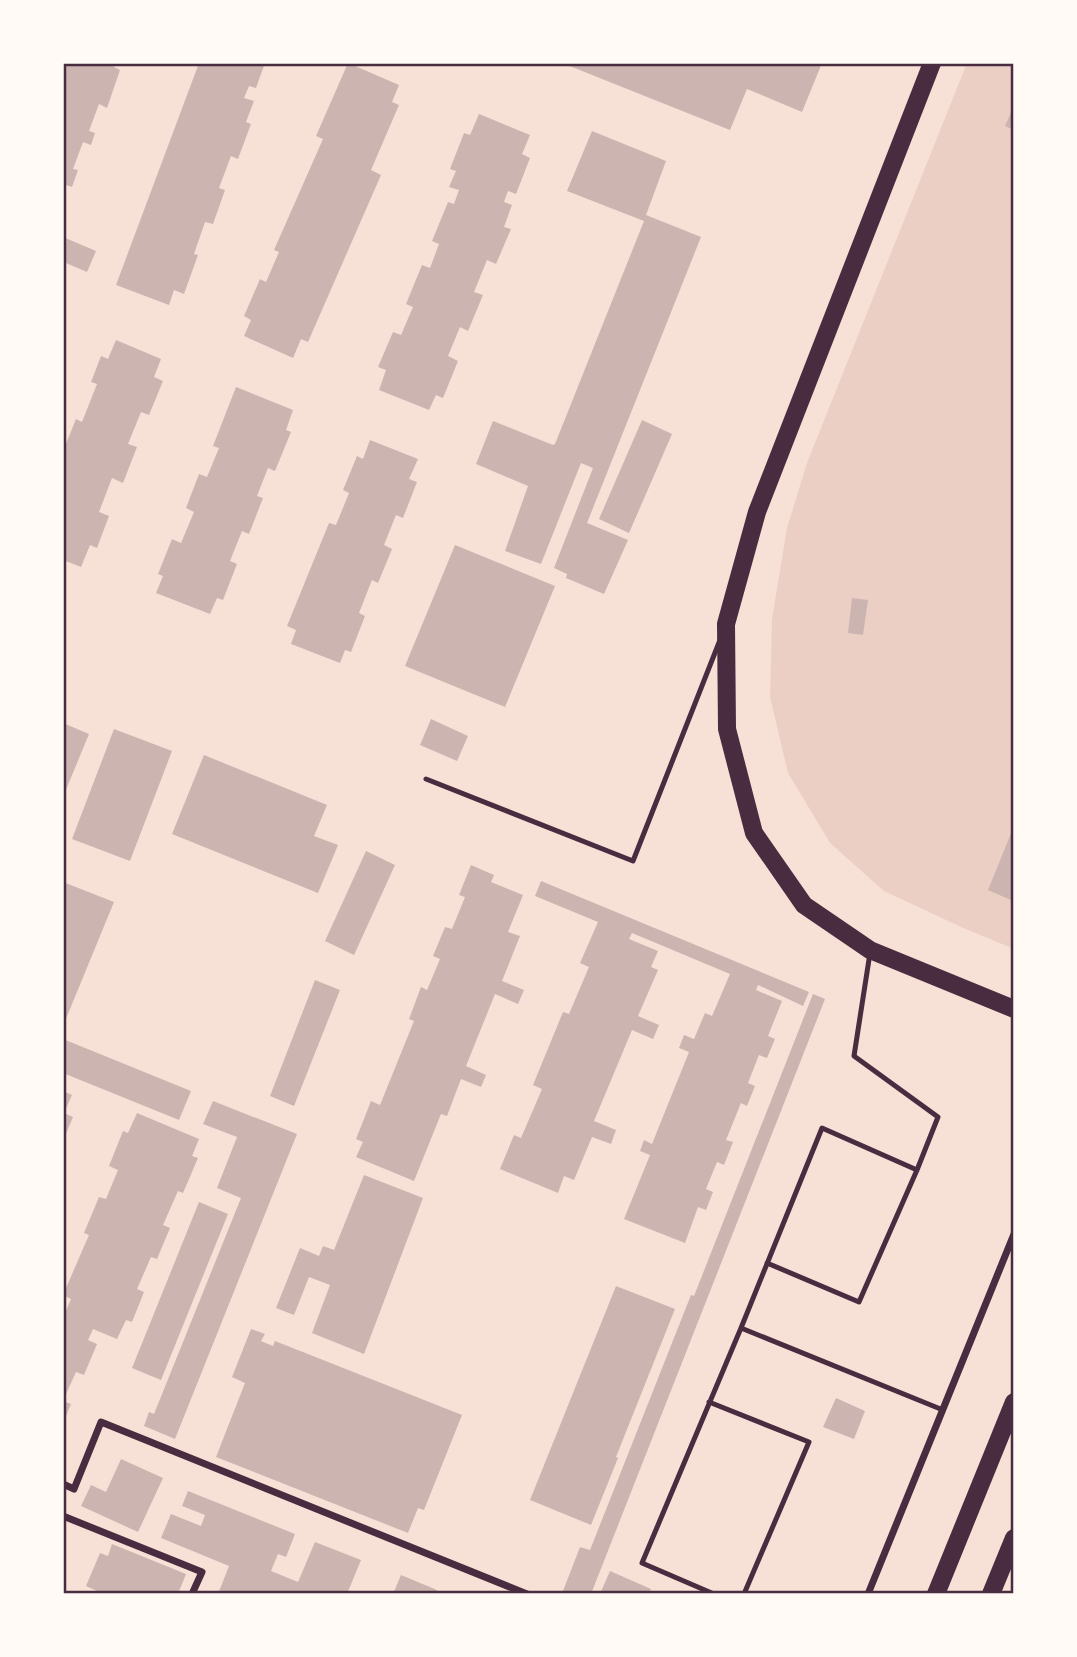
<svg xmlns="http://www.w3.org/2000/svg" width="1077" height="1657" font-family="'DejaVu Sans',sans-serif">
<rect width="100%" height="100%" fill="#f7e1d7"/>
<path fill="#ebcfc5" d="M967,63H1014V949L961,927L884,891L830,843L788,773L770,697L772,619L787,528L807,463Z"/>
<path fill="#ccb4b1" d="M63,63H115L114,67L120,70L107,108L99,104L89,131L95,133L91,145L83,142L73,169L78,170L72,187L63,184Z
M199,63H265L256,88L249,86L244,98L254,101L246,122L251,124L238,159L231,156L219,188L225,190L213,224L205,222L194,254L198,255L184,294L174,290L169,305L116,285Z
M348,63L399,85L392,102L399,105L371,170L381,175L308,342L301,339L293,358L244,336L251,320L244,316L260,279L266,282L279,252L274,250L323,139L316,136Z
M562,63H822L802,112L747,89L730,130Z
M1014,106V130L1005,126Z
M479,114L530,135L522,154L530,158L516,194L508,191L504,202L512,205L504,227L511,229L496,264L487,260L474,292L483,295L468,331L460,327L448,356L458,361L443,398L436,395L429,410L379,390L386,370L378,367L393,332L401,335L413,307L406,304L422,265L430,268L439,244L432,241L448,202L454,204L459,190L449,187L456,171L450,169L464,133L470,135Z
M592,131L666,161L646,215L701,237L587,523L628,540L604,594L566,578L567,574L554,568L593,468L581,463L541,564L505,551L528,486L476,464L493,421L553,445L555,444L644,221L567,191Z
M63,237L96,251L87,272L66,263L63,269Z
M116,340L161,359L154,377L163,381L149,415L141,412L128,444L137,447L123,483L112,478L99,512L109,516L97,548L90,545L81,567L63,560V468L66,460L63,459V451L76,419L82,422L97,384L91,382L101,356L108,359Z
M236,387L293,410L286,430L291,432L275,471L268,468L257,496L263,498L249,534L242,531L230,561L237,564L223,600L217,598L210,614L156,593L163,576L158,574L172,539L181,543L194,512L186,508L199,474L207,477L219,448L213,446Z
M642,420L672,434L629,533L599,519Z
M370,440L418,459L409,479L417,482L403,518L396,515L384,545L392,549L378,583L372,580L359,613L365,616L351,652L345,650L340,663L291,644L296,630L287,626L329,523L336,525L349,493L343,490L357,456L363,459Z
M455,545L555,586L505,707L405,666Z
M852,598L868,600L863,635L848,633Z
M431,719L468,736L457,761L420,745Z
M63,723L89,734L63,797Z
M114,729L172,751L130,861L72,839Z
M204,755L327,805L314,836L338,845L318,893L172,834Z
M1014,826V898L1013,901L988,890Z
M366,851L395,865L354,955L325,941Z
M471,865L494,875L491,882L523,895L508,932L520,936L502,981L524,990L518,1004L495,994L466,1066L486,1075L481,1087L461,1079L447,1116L441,1114L414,1181L356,1157L363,1142L356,1139L371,1101L380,1105L414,1021L409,1019L421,987L427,990L440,959L433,956L445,927L452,929L465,897L459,895Z
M541,881L809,992L803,1006L758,985L756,990L782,1001L768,1036L775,1039L767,1058L759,1055L748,1083L755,1086L747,1106L741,1103L726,1140L733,1142L724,1165L717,1162L706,1189L713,1192L706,1210L698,1207L685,1243L624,1219L650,1155L640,1151L644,1140L652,1144L689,1052L679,1048L684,1035L694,1039L705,1013L712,1016L730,974L632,933L629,939L658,951L651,967L658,970L638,1016L659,1025L653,1039L632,1030L594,1121L616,1130L611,1144L592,1137L574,1180L564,1176L558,1193L500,1169L514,1135L521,1138L542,1089L533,1085L563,1012L569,1014L589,967L580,963L598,922L535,896Z
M63,882L114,902L63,1026Z
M315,980L340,990L294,1106L270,1096Z
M813,994L825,999L591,1594H572L563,1591L580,1547L590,1550L691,1295L694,1296Z
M63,1039L191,1091L179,1120L63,1073Z
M63,1091L72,1095L64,1113L73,1117L63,1141Z
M213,1101L297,1134L175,1439L144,1426L149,1412L154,1414L241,1198L217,1188L237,1137L203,1124Z
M137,1113L199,1139L192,1156L198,1158L183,1193L178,1191L163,1225L170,1228L157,1259L151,1257L137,1289L144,1292L132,1322L126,1320L117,1339L93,1329L88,1340L97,1344L84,1375L76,1372L63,1401L71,1404L63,1423V1312L65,1313L71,1299L63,1295L89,1235L84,1233L99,1197L106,1199L118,1170L109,1166L123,1131L128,1133Z
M364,1175L423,1198L364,1354L312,1333L330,1285L309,1277L294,1315L276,1308L300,1248L319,1256L323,1246L334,1250Z
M199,1202L228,1214L161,1380L132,1368Z
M616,1286L675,1309L616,1457L618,1458L591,1525L530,1500Z
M251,1329L265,1334L261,1341L273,1346L275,1341L462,1415L424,1510L418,1508L408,1533L216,1457L245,1383L232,1377Z
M836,1398L865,1411L854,1439L823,1427Z
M121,1459L163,1478L138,1532L81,1506L91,1485L106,1492Z
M188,1491L295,1534L286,1557L278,1554L271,1571L298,1582L315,1542L361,1560L347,1594H218L229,1566L161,1538L171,1514L201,1526L205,1515L182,1506Z
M112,1544L186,1574L178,1594H96L97,1591L86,1586L100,1553L108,1556Z
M610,1571L651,1589L649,1594H600Z
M401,1575L437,1590L435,1594H393Z"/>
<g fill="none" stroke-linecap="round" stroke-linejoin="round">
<path stroke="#4a2c40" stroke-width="5" d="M426,779L633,861L720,640
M767,1263L859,1302L917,1170
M741,1328L822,1128L917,1170L938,1117L854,1056L870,953
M709,1402L809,1442L744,1594
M714,1594L642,1563L741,1328L943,1410"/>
<path stroke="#4a2c40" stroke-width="7" d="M63,1484L74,1489L101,1422L527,1594
M63,1516L202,1572L192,1594
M868,1594L1014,1234"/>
<path stroke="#4a2c40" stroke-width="18" d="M932,63L757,512L726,624L727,729L754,833L804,905L870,950L1014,1009
M936,1594L1014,1402
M991,1594L1014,1538"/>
</g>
<rect width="1077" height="1657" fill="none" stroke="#fffaf5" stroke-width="130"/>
<rect x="65" y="65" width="947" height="1527" fill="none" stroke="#4a2c40" stroke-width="2.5"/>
</svg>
